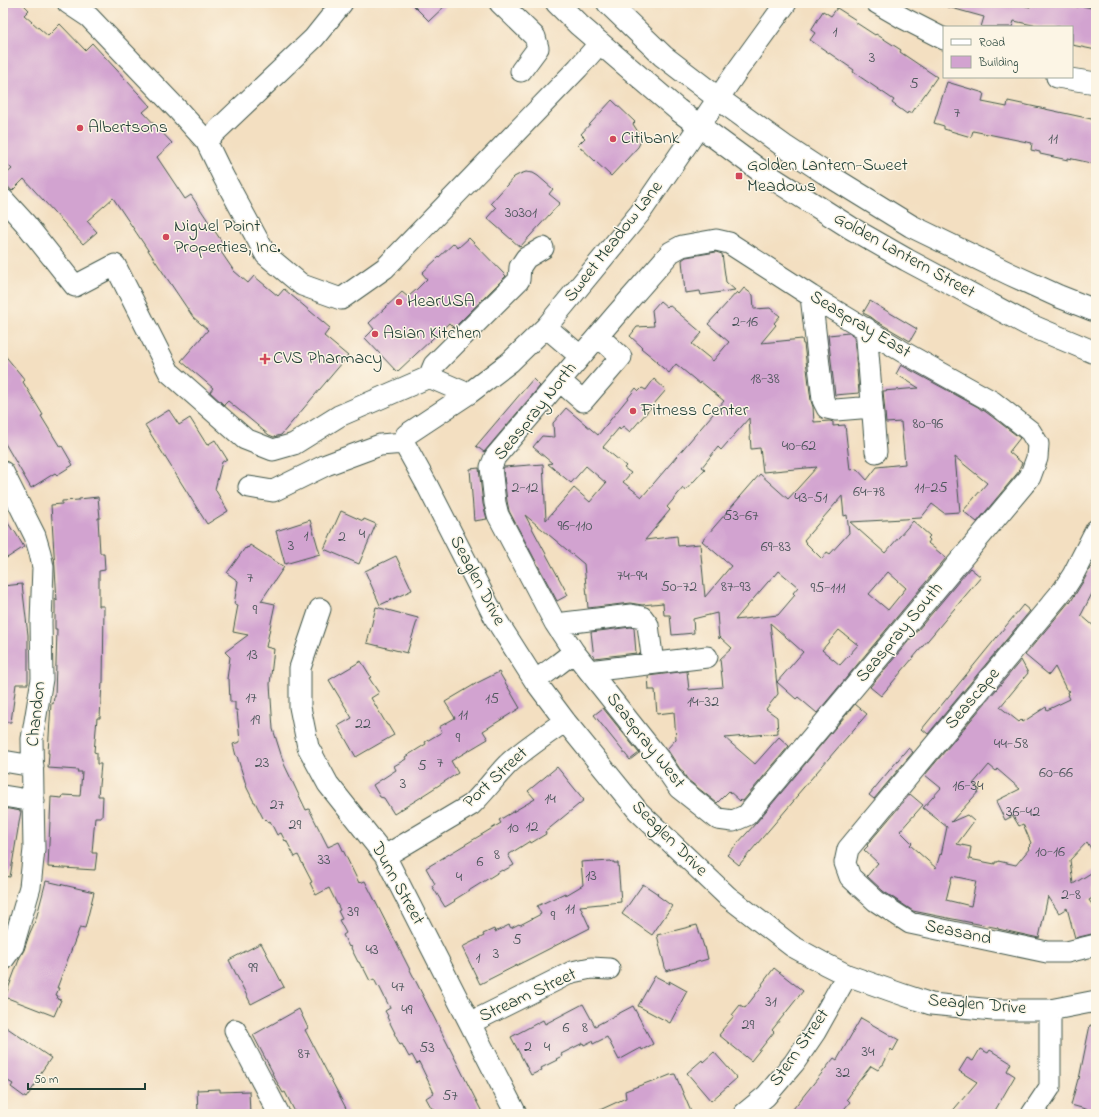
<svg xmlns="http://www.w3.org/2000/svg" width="1099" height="1117" font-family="'Indie Flower',sans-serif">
<rect width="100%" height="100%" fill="#fcf5e5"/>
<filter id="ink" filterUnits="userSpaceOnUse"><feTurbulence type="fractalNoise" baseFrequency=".025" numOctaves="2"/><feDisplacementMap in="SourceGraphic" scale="8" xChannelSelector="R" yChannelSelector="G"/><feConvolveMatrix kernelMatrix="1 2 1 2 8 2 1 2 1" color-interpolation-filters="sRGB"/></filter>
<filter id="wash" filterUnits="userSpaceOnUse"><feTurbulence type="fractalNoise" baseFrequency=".012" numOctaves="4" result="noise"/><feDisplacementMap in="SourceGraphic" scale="16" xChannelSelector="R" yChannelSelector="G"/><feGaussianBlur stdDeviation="0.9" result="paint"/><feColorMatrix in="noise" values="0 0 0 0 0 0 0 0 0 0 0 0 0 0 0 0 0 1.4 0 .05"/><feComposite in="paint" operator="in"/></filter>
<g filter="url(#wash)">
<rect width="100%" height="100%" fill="#f3dfc1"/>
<g id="blocks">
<path fill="#d2a3d0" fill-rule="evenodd" d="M3,3H22L29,10L24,15L48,36L60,24L85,50L92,43L150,106L143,112L172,143L157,157L185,199L191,195L224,245L219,249L234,271L248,283L254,276L278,296L284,289L330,328L324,336L348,356L281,435L274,437L269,435L228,401L224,405L210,392L213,388L181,361L208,330L193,317L113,198L87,221L97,232L83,244L24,179L12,191L3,181V177L12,169L3,160Z
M411,3H448L429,21Z
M949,3H1014L1030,7L1031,3H1060L1078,7V5L1096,9V50L1072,45V27H1042L1014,21L1012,27H981L984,17L948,7Z
M837,8L856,20L855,22L875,35L876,34L901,50L900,52L937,77L911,114L908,112L907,114L892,103L894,100L853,72L854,70L810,40L815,33L811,30L823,11L831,16Z
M947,82L984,93L982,102L1007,107L1008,101L1096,120V164L1068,158V160L1040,154V152L1031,150L1032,143L973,131L971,137L944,129V126L934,123Z
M612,100L635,122L633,124L640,135L641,139L640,143L638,147L611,176L578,145L585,138L581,134Z
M526,172L533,173L538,176L553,189L549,194L560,203L520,247L487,218L496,208L491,203L514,177L520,174Z
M469,238L506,276L454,328L449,323L397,372L365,338L374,329L369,323L402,292L408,297L417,289L427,279L422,273L454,243L458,248Z
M716,252L722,254L726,282L735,290L701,295L700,291L685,293L682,260L686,257Z
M744,288L753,295L754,309L770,308L780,316L774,323L776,325L761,343L802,339L803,344H804L811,401L813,407L814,422L830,421L833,422V426L845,425L850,470L857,469L867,480L877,467L905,464L901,422L886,423L883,391L919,388L896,374L901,365L978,407L983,411V410L986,412L1020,438L1009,452L1022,463L1019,469L1020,470L977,522L963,511L987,483L955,457L960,512L944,513L932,504L921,518L850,522L885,553L913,521L930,536L928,538L930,540L928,543L946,558L817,713L798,697L796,699L777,682L803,652L770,623L778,694L766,709L777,717L778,733L725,738L755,764L779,737L789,746L743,801L741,800L740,801L729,791L717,803L688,780L683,773L684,772L680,769L667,749L676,739L674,712L657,714L655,690H649L648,676L687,671L689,690L723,687L720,659L732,648L720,637L719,639L717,613L693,619L694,633L672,635L670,615H664L663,603L642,605L630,603L588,608L584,564L525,515L568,595L557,601L509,511L507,501L503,469L504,467L543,464L546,520L574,488L590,502L606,483L586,466L571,483L548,464L552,463L533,447L542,436L554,437L553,423L566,408L598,435L636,388L639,391L642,388L646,390L654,379L666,390L630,432L623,426L620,430L619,428L603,447L626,466L624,468L631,473L623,482L642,497L724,401L701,382L700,384L676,364L669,373L657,363L658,362L641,348L642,347L630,336L637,327L654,326L652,310L660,301L667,307L669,305L702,333L692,344L713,361L729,342L708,324L737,292L739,294ZM749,418L751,449L760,448L763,472L817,467L788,499L760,474L702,541L731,566L705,597L700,544L678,546L677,536L645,540L670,510L667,507L683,488L685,491L705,469L702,467L718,447L721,450ZM842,496L844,516L847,515L849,533L830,554L827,552L822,559L805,542V541L804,540ZM779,571L798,587L793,593L795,595L778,615L735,620L774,575L775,576ZM888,572L906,588L888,610L869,594ZM839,630L858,645L840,665L822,650Z
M870,301L917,329L910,341L876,321L871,317L863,313Z
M849,333L854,336L859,393L835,395L828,335Z
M3,353L25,380L23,382L43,415L41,416L60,447L62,446L73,465L57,475L55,473L31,488L3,440Z
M533,379L540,386L484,452L476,446Z
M169,410L179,425L190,418L207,445L215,440L227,459L222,462L215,489L228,511L207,524L145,425Z
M479,468L483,504L487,519L474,521L470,469Z
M98,497L100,518H98L100,553H104L105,570L99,571V606H104L103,683H102L100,718H97L94,752L97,753V764H101L98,796H103L102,817H95L92,853H97L95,870L48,867L51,797L62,798L63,795L80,796L82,772H77L78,770L48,768L49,753H48L51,703L53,704L54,697H55L57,629H55V598L57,601L51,505L62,504V501L79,500V499Z
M341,511L363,521L364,519L376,524L359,564L324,549Z
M3,515L13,531L14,530L24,547L7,558L3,551Z
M310,520L320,554L285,564L276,531Z
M250,545L284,567L261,601L275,604L266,647L274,649L270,684L273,729L284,764L306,810L309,809L328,847L339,842L359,883L360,882V883L365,881L483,1114H437L434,1108L432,1109L426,1098L434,1093L419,1062L417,1064L412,1055L409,1057L402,1044L400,1045L394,1033H395L387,1017L388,1016L385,1011L390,1008L379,986L378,987L374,979L370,981L363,967L362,968L359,962H358L350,946L349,947L343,935L346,933L339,920L342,919L338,911L340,910L329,888L316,895L310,883L312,882L298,855L295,857L286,840L285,841L281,833L277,835L270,821L268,822L266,819L265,820L263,818L255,802H254L247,788L237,756H236L233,744L240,742L237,710H235V702H230L229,679H227L230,657L225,652L248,635L233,632L238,605L234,604L238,581L227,573L245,548L246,549L247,547L248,548Z
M396,556L412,590L380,605L365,571Z
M1096,556V586L1081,615L1096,628V857L1087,842L1070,860L1073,884L1096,870V896L1089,900L1096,910V933L1075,938L1067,908L1059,913L1048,896L1039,938L998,929V928L913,911L883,891L867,876L878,863L864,850L868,846L867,845L910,794L923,805L900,831L912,843L910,845L936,868L940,854L941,855L947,827L923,808L941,788L925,775L1021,660L1028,673L1000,707L1019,722L1021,720L1023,722L1046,707L1047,710L1070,699L1068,695H1069L1068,692L1070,691L1066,689L1055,667L1049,675L1025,655L1069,602L1070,603L1084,580ZM989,765L996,771L997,769L1020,789L996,801L1005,820L1013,816L1019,826L1023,824L1031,843L1029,845L1030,846L1028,848L1029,849L1016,865L998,861V862H995V864L969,859L971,847L957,844L974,821L967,815L951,822L980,790L973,784ZM952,876L976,881L971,906L946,900Z
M970,568L981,577L881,696L870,687Z
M22,584L28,635V684H16L11,722H3V586Z
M1023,605L1030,611L928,734L922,729Z
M376,607L418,618L407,653L367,643Z
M631,627L634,628L636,653L594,658L591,632Z
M361,661L371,677L369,678L379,693L371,698L387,725H388L394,735L356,757L338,726L352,718L329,680Z
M499,672L520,708L483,731L488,739L451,761L458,773L422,796H423L394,814L384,798L380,797L373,785L396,770L394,766L406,759L405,757L426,744L425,742L442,732L439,727L455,718L445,702L477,683Z
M855,704L867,714L797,795L798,796L739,865L727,855L756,823Z
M603,708L639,753L630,760L594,715Z
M908,748L913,752L874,799L869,795Z
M557,767L584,800L545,832L546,834L531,843L530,841L508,855L514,865L503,871L502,870L454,900L455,901L445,907L432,886L435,884L426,868L501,823L499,820L535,799L528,791Z
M3,808L21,811L10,877L3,876Z
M594,861V862L611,861L612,862H614V863H618L621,902L580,906L590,928L480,984L462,947L484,936L483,934L494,929L495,932L509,925L511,928L519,924L520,925L541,914L537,906L565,893L566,895L583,885L581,862Z
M46,881L94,892L85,928L80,927L57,988H59L56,995L58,996L57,999L61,1000L54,1016L5,997L20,957L24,950L29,935L36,919Z
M643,884L658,894L657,895L672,906L652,935L622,914Z
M697,925L704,947H705L708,959L666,971L657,935Z
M261,943L284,987L251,1004L229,960Z
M774,968L803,991L772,1030L774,1032L751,1061L719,1035L723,1030H722L734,1016L732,1015L740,1005L745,1008L763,985L762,984Z
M655,976L670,984L669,981L687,991L670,1023L638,1006Z
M583,1004L595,1026L633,1006L653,1044L642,1050L641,1048L619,1060L607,1037L593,1044L592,1041L584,1045L583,1043L561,1054L562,1056L556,1059L557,1060L541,1068L542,1070L531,1075L511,1037L543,1020L545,1024Z
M299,1009L308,1028L305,1030L349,1114H296L285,1092L283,1093L272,1073H273L253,1035Z
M861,1018L899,1040L893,1051L891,1049L883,1065H882L878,1070L871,1066L851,1091L852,1092L847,1099L850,1102L840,1114H789L834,1058L837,1060Z
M3,1025L51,1058L37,1078L39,1079L26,1098L11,1087L13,1084L3,1078Z
M1090,1025L1096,1026V1112L1071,1105L1078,1079H1079Z
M980,1049L988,1053L990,1050L1011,1063L1007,1071L1015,1076L993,1114H950L977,1082L959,1071L967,1058L973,1061Z
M714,1052L737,1078L711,1101L687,1073L702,1060L703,1062Z
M675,1074L692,1114H591L626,1098L625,1091L652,1081L653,1082L670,1075Z
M220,1089V1092L249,1091L250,1114H204V1110L198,1111L197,1090Z"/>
</g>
</g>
<g filter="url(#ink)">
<use href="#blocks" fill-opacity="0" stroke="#3f5549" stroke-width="1"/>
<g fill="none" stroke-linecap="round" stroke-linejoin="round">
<defs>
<path id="minor" d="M68,3L89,17L178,110L206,141L223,176L266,255L302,285L341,299L385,268L578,68L600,43
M500,3L535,37L538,48L521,71
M877,3L903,18L944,39
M1057,77L1096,83
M206,141L314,38L342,3
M3,199L25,223L75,286L115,265L169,372L245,439L273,450L294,444L339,416L429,377L468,394
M716,240L729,243L811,296L905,353L993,402L1030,431L1038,444L1037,458L1030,477L747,815L733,821L718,819L679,788L659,759L574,652L555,623L498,515L495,503L491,467L495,457L615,316L671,252L682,246Z
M811,296L823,400L827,408L836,410L872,407
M546,327L580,356
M866,328L876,452
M429,377L434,365L519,280L520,267L526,258L543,248
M560,381L583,401L621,357L598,336
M404,443L427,485L495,618L535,681L565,721L638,811L727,896L792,946L825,964L847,975L901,994L931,1004L993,1010H1050L1096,1001
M404,443L406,435L468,394L510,362L546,327L640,213L739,68L786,3
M3,472L35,536L40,553L43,567L41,622L42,679L32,739L34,849L30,887L13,946L3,960
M249,487L273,491L326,465L380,445L404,443
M1096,530L1073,575L1064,589L848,849L845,863L850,877L876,901L910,923L1047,952H1067L1096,945
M320,609L300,668V707L308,747L328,784L385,856L516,1114
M556,624L631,615L642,617L648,625L653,663
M589,671L707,657
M535,681L557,665L574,652
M3,761L33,766
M3,796L34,801
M385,856L471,805C485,792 495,777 508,764C525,748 546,735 565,721
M470,1023L572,972L591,968L609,969
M235,1030L279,1114
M744,1114L766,1096L794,1063L815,1032L847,975
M1032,1114L1050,1087V1010"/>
<path id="major" d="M557,3L579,25L678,110L758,169L851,228L907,260L1027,324L1096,353
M608,3L663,56L719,99L784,146L825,173L911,226L1010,274L1058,296L1096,311"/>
</defs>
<use href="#minor" stroke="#3f5549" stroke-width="23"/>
<use href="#major" stroke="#3f5549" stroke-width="24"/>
<use href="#minor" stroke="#fff" stroke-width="21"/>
<use href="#major" stroke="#fff" stroke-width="22"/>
</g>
</g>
<g fill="#d1495b" stroke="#fcf5e5" stroke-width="1.5">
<circle cx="80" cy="128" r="4"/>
<circle cx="613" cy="139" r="4"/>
<rect x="735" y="172" width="8" height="8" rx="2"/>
<circle cx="166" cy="237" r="4"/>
<circle cx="399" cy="302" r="4"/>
<circle cx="375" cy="334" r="4"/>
<path d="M263 353h4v4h4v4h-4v4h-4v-4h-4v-4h4z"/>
<circle cx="633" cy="411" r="4"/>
</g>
<g text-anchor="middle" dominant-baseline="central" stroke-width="3" stroke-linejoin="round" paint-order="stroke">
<g font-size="16" fill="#4c565b">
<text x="835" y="32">1</text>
<text x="872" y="58">3</text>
<text x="914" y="84">5</text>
<text x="957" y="113">7</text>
<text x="1053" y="139">11</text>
<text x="521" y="213">30301</text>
<text x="745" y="322">2-16</text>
<text x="765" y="379">18-38</text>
<text x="928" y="424">80-96</text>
<text x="799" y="446">40-62</text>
<text x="525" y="488">2-12</text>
<text x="931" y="488">11-25</text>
<text x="869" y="492">64-78</text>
<text x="811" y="498">43-51</text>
<text x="741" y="516">53-67</text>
<text x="575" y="526">96-110</text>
<text x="362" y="534">4</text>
<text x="306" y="536">1</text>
<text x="342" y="537">2</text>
<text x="291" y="546">3</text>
<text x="776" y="547">69-83</text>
<text x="632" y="576">74-94</text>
<text x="250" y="578">7</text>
<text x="679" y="587">50-72</text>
<text x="736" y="587">87-93</text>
<text x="828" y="588">95-111</text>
<text x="255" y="610">9</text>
<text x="252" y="655">13</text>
<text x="251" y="698">17</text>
<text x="492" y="699">15</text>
<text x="703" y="702">14-32</text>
<text x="463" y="715">11</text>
<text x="255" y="720">19</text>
<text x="363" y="724">22</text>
<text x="458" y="738">9</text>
<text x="1011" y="744">44-58</text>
<text x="262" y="763">23</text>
<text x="440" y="763">7</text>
<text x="422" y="766">5</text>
<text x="1056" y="773">60-66</text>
<text x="403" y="784">3</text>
<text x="968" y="786">16-34</text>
<text x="550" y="799">14</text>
<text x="277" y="805">27</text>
<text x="1023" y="812">36-42</text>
<text x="295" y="825">29</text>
<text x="532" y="827">12</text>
<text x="513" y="828">10</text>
<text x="1050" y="852">10-16</text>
<text x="497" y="855">8</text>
<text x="324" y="860">33</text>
<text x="480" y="862">6</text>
<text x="591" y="876">13</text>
<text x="459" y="877">4</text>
<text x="1071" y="895">2-8</text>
<text x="570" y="909">11</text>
<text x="353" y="912">39</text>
<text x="553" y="916">9</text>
<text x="517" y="940">5</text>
<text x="372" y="950">43</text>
<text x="496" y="954">3</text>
<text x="478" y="958">1</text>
<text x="253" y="968">99</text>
<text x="398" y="987">47</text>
<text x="771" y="1002">31</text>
<text x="407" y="1010">49</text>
<text x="748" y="1025">29</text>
<text x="566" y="1028">6</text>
<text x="585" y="1028">8</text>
<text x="528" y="1047">2</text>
<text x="547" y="1047">4</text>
<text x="427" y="1048">53</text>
<text x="868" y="1052">34</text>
<text x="304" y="1054">87</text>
<text x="843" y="1073">32</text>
<text x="450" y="1096">57</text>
</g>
<g font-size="18" fill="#1f3d34" stroke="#fcf5e5" text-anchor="start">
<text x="88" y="128">Albertsons</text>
<text x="621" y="139">Citibank</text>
<text x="747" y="166">Golden Lantern-Sweet<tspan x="747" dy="21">Meadows</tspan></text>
<text x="174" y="227">Niguel Point<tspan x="174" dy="21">Properties, Inc.</tspan></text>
<text x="407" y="302">HearUSA</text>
<text x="383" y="334">Asian Kitchen</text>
<text x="273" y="359">CVS Pharmacy</text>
<text x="641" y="411">Fitness Center</text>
</g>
<g font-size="18" fill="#1f3d34" stroke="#fcf5e5">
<text transform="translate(614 242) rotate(-52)">Sweet Meadow Lane</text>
<text transform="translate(904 256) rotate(29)">Golden Lantern Street</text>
<text transform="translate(860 325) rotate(31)">Seaspray East</text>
<text transform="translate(536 412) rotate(-51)">Seaspray North</text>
<text transform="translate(477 581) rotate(62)">Seaglen Drive</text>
<text transform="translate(900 633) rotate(-50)">Seaspray South</text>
<text transform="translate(973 699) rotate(-50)">Seascape</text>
<text transform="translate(37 714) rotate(-84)">Chandon</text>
<text transform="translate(645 741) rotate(52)">Seaspray West</text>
<text transform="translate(496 778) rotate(-43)">Port Street</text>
<text transform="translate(669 839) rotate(45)">Seaglen Drive</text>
<text transform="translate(397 884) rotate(61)">Dunn Street</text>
<text transform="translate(958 933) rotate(12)">Seasand</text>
<text transform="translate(528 996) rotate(-25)">Stream Street</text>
<text transform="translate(977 1005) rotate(5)">Seaglen Drive</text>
<text transform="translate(800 1048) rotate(-55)">Stern Street</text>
</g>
</g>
<rect width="1099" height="1117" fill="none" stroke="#fcf5e5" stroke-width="16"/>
<rect x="943" y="26" width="130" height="52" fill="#fcf5e5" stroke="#a4ab9e"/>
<rect x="951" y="39" width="20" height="6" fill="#ffffff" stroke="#a4ab9e"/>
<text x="979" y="46" font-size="12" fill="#1f3d34">Road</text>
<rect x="951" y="56" width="20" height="12" fill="#d2a3d0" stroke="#a4ab9e"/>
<text x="979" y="66" font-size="12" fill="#1f3d34">Building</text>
<path d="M28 1083v6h117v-6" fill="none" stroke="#1f3d34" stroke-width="2"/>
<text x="34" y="1083" font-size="12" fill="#1f3d34" stroke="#fcf5e5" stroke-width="3" paint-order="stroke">50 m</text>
</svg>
